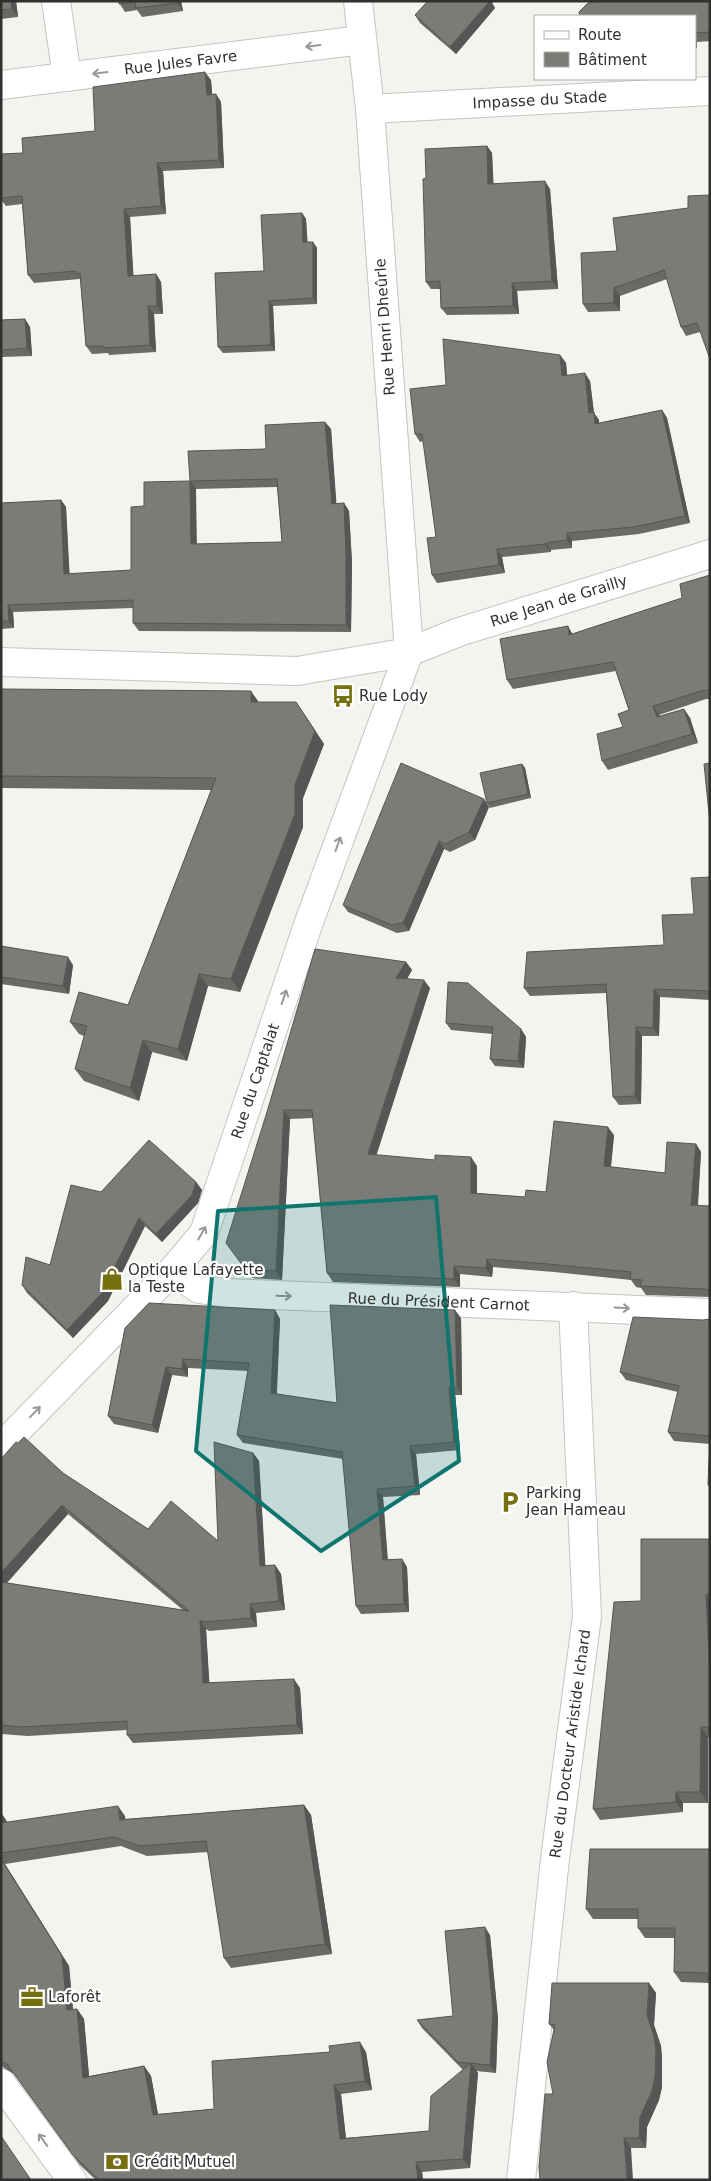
<svg xmlns="http://www.w3.org/2000/svg" width="711" height="2181" font-family="'DejaVu Sans',sans-serif">
<rect width="100%" height="100%" fill="#f3f3f0"/>
<g fill="none" stroke-linecap="round" stroke-linejoin="round">
<defs>
<g id="minor">
<path d="M56,1L67,77"/>
<path id="s1" d="M1,85L362,40"/>
<path id="s2" d="M370,109L710,91"/>
<path id="s3" d="M172,1271L204,1233L309,922L409,652L370,109L358,1"/>
<path id="s4" d="M521,2180L555,1859L587,1616L573,1306"/>
</g>
<g id="tertiary">
<path id="s5" d="M1,662L297,671L409,652L459,632L710,554"/>
<path d="M1,2083L72,2180"/>
</g>
<g id="secondary">
<path id="s6" d="M1,1447L172,1271L199,1289L227,1293L710,1313"/>
</g>
</defs>
<use href="#minor" stroke="#c4c4c0" stroke-width="30"/>
<use href="#tertiary" stroke="#c4c4c0" stroke-width="30"/>
<use href="#secondary" stroke="#c4c4c0" stroke-width="30"/>
<use href="#minor" stroke="#fff" stroke-width="28"/>
<use href="#tertiary" stroke="#fff" stroke-width="28"/>
<use href="#secondary" stroke="#fff" stroke-width="28"/>
</g>
<path fill="#6a6a67" fill-rule="evenodd" d="M1,1H16L18,17L1,19Z
M118,1H181L183,11L142,17L137,10L125,12Z
M428,1H494L492,3L495,8L456,54L420,23L415,15Z
M710,1V41L697,42V48H695V16Z
M211,80L212,94H216L221,102L224,168L163,171L166,214L130,217L133,276L156,274L161,282L163,314H154L156,352L109,355L108,353L92,354L86,346L80,279L34,283L28,275L22,204L6,206L1,200V154L23,153L95,131Z
M487,146L492,153L493,184L550,189L558,289L517,291L519,314L447,315L441,308L440,289H431L426,282V178Z
M688,208L700,332L686,336L681,327L667,279L620,296V311L588,312L583,304L617,251Z
M302,213L306,219L307,242H313L317,248V304L273,306L275,351L223,353L218,347L264,271Z
M25,319L30,327L32,356L1,357V320Z
M560,355L566,363L567,376L590,381L594,413L599,420V423L662,410L667,418L690,523L639,534L572,541V548L551,550V552L502,557L505,573L437,583L432,575L436,537L423,441L420,442L415,434L446,385Z
M325,422L331,429L336,504L344,503L349,511L352,563L351,632L139,631L133,623V608L13,612L14,628L1,629V503L61,500L66,507L69,574L131,570L144,506L190,481L266,449ZM277,487L282,542L196,544V489Z
M710,575V699H706L659,715L660,716L684,709L690,718L698,743L608,770L602,761L623,727L629,710L616,671L513,689L507,680L572,634L682,598Z
M1,689L259,702L305,715L324,744L303,798V827L240,992L208,986L187,1061L152,1052L139,1101L84,1081L75,1069L84,1036L79,1034L70,1022L128,1005L211,790L1,788Z
M522,764L525,768L531,798L490,808L487,803Z
M484,799L489,807L475,840L450,852L444,849L409,931L397,933L348,912L343,905Z
M710,877V1000L660,997L659,1036H642L641,1104L619,1105L613,1097L606,993L530,996L524,988L664,945L694,914Z
M1,946L73,965L69,994L1,984Z
M406,962L412,970L407,979L430,988L376,1155L477,1166V1193L525,1197L546,1192L614,1135L611,1167L665,1173L696,1144L701,1152L698,1206H710V1297L646,1295L641,1288L636,1287L631,1280L554,1272L493,1267L492,1277L460,1274V1287L333,1282L327,1273L313,1118L290,1119L282,1280L252,1278L232,1251L267,1112Z
M446,1023L521,1029L526,1037L524,1068L495,1066L490,1059L492,1034L451,1030Z
M196,1182L202,1190L198,1203L162,1242L145,1226L108,1301L73,1338L27,1293L22,1285L50,1265L101,1192Z
M275,1310L280,1319L277,1394L337,1403L461,1318L462,1395H455L460,1450L416,1454L420,1495L383,1497L388,1560L402,1559L407,1567L409,1612L361,1614L356,1606L343,1459L243,1443L237,1435L248,1371L188,1368V1377L172,1375L158,1433L114,1424L108,1416L125,1328Z
M710,1319V1488L708,1485L710,1444L674,1441L668,1432L678,1392L626,1380L620,1372L703,1320Z
M253,1453L259,1461L265,1566L275,1565L281,1574L285,1610L256,1613L257,1627L209,1631L206,1629L209,1683L300,1688L303,1734L133,1743L127,1735V1730L28,1736L1,1734V1459L63,1473L148,1529L218,1541ZM68,1514L183,1610L7,1583Z
M710,1539V1737H708V1803H683V1812L600,1820L593,1809L641,1601Z
M304,1805L311,1815L332,1954L231,1968L224,1958L208,1852L147,1856L121,1846L5,1864L69,1966L73,2010L77,2009L84,2019L89,2076L144,2066L151,2076L158,2114L214,2109L366,2052L372,2090L341,2094L346,2138L429,2131L463,2070L422,2028L417,2020L453,2016L490,1935L498,2019L496,2073L476,2071L478,2073L470,2168L422,2172L423,2180H96L80,2165L14,2074L4,2068L1,2065V1813L6,1820L7,1822L125,1816V1819Z
M710,1849V1983L681,1982L674,1972V1938H645L638,1928V1919H593L586,1909Z
M649,1983L656,1993L654,2025L661,2046L662,2059V2087L659,2100L647,2127L646,2148H631L553,2094L554,2030L549,2024Z"/>
<path fill="#565654" d="M11,1H16L18,17L12,9Z
M177,1H181L183,11L177,3Z
M489,1H494L492,3L495,8L456,54L450,47Z
M695,39L697,42V48L695,45Z
M205,72L211,80L213,103L207,95Z
M216,94L221,102L224,168L219,160Z
M487,146L492,153L494,192L488,184Z
M157,163L163,171L166,214L161,206Z
M545,181L550,189L558,289L552,281Z
M124,209L130,217L134,284L128,276Z
M302,213L306,219L308,248L303,242Z
M313,242L317,248V304L313,298Z
M156,274L161,282L163,314L157,306Z
M512,283L517,291L519,314L513,306Z
M614,288L620,296V311L614,303Z
M269,301L273,306L275,351L271,345Z
M148,306L154,314L156,352L150,345Z
M25,319L30,327L32,356L27,348Z
M560,355L566,363L568,384L562,376Z
M585,373L590,381L594,413L599,420L600,432L595,424L589,413Z
M662,410L667,418L690,523L685,516Z
M325,422L331,429L337,511L332,504Z
M190,481L196,489L197,551L191,544Z
M61,500L66,507L70,581L64,574Z
M344,503L349,511L352,563L351,632L346,625Z
M567,533L572,541V548L567,540Z
M546,543L551,550V552L545,544Z
M497,549L502,557L505,573L499,565Z
M8,605L13,612L14,628L9,621Z
M568,626L573,635H569Z
M251,691L260,704L251,702Z
M296,702L324,744L303,798V827L240,992L231,979Z
M653,706L659,715L663,725L657,717Z
M684,709L690,718L698,743L692,734Z
M522,764L525,768L531,798L528,794Z
M484,799L489,807L475,840L469,832Z
M439,841L444,849L409,931L403,923Z
M68,957L73,965L69,994L63,986Z
M406,962L412,970L402,987L396,978Z
M199,974L208,986L187,1061L178,1049Z
M424,980L430,988L374,1163L368,1154Z
M654,989L660,997L659,1036L653,1028Z
M636,1027L642,1036L641,1104L635,1096Z
M521,1029L526,1037L524,1068L518,1061Z
M143,1040L152,1052L139,1101L130,1088Z
M284,1110L290,1119L282,1280L276,1271Z
M608,1127L614,1135L610,1175L604,1166Z
M696,1144L701,1152L697,1214L691,1205Z
M471,1157L477,1166V1201L471,1193Z
M196,1182L202,1190L198,1203L162,1242L156,1234Z
M139,1218L145,1226L108,1301L73,1338L67,1330Z
M487,1259L493,1267L492,1277L486,1268Z
M454,1266L460,1274V1287L454,1279Z
M275,1310L280,1319L276,1401L271,1393Z
M455,1310L461,1318L462,1395L457,1387Z
M183,1359L188,1368V1377L182,1369Z
M166,1367L172,1375L158,1433L152,1425Z
M449,1387L455,1395L460,1450L454,1442Z
M410,1446L416,1454L420,1495L415,1486Z
M253,1453L259,1461L266,1575L260,1566Z
M377,1489L383,1497L388,1568L383,1560Z
M62,1505L68,1514L1,1589V1573Z
M402,1559L407,1567L409,1612L404,1604Z
M275,1565L281,1574L285,1610L279,1601Z
M706,1594L710,1599V1674Z
M250,1604L256,1613L257,1627L251,1618Z
M200,1620L206,1629L210,1692L203,1683Z
M294,1679L300,1688L303,1734L297,1725Z
M701,1727L708,1737V1803L700,1792Z
M676,1792L683,1803V1812L676,1802Z
M304,1805L311,1815L332,1954L325,1944Z
M118,1806L125,1816L127,1830L120,1820Z
M1,1813L6,1820L8,1833L1,1823Z
M1,1858L69,1966L74,2020L67,2010Z
M485,1927L490,1935L498,2019L496,2073L490,2065Z
M649,1983L656,1993L654,2025L661,2046L662,2059V2087L659,2100L647,2127L646,2148L639,2138Z
M77,2009L84,2019L90,2087L83,2078Z
M360,2042L366,2052L372,2090L365,2081Z
M471,2063L478,2073L470,2168L463,2159Z
M144,2066L151,2076L160,2125L153,2115Z
M334,2085L341,2094L347,2148L340,2139Z
M624,2138L631,2148L633,2180H627Z
M416,2162L422,2172L423,2180H418Z"/>
<path fill="#7b7b78" stroke="#565654" fill-rule="evenodd" d="M1,1H11L12,9L1,10Z
M119,1H177V3L136,8L135,2L119,4Z
M428,1H490L450,47L415,15Z
M606,1H710V32L695,33V16H580L579,12L588,3Z
M205,72L207,95L216,94L219,160L157,163L161,206L124,209L128,276L156,274L157,306H148L150,345L104,348V346H86L80,273L76,274V271L28,275L22,196L1,198V154L23,153L22,138L95,131L93,87Z
M487,146L488,184L545,181L552,281L512,283L513,306L441,308L440,281L426,282L423,179L426,178L425,149Z
M710,195V359L697,323L681,327L664,270L614,288V303L583,304L581,253L617,251L613,218L688,208V196Z
M302,213L303,242H313V298L269,301L271,345L218,347L215,273L264,271L261,215Z
M25,319L27,348L1,350V320Z
M443,339L560,355L562,376L585,373L589,413L594,412L595,424L662,410L685,516L634,527L567,533V540L546,543L545,544L497,549L499,565L432,575L427,538L436,537L422,434H415L410,389L446,385Z
M325,422L332,504L344,503L346,556V625L133,623V600L8,605L9,621H1V503L61,500L64,574L131,570V507L144,506V482L190,481L188,451L266,449L265,425ZM277,479L282,542L191,544L190,481Z
M710,575V690L701,691L653,706L657,717L684,709L692,734L602,761L597,734L623,727L618,714L629,710L613,662L507,680L500,639L568,626L569,635L682,598L680,584Z
M1,689L251,691V702H296L315,731L295,785V814L231,979L199,974L178,1049L143,1040L130,1088L75,1069L87,1026L70,1022L79,992L128,1005L216,778L1,776Z
M401,763L484,799L469,832L445,844L439,841L403,923L392,925L343,905Z
M710,763V823L704,764Z
M522,764L528,794L487,803L480,773Z
M710,877V991L654,989L653,1028L636,1027L635,1096L613,1097L606,984L524,988L527,952L664,945L662,915L694,914L691,878Z
M1,946L68,957L63,986L1,977Z
M315,949L406,962L396,978L424,980L368,1154L435,1160V1155L471,1157V1193L525,1197L526,1190L546,1192L554,1121L608,1127L604,1166L665,1173L667,1142L696,1144L691,1205L710,1206V1291L705,1289L640,1286L642,1280L630,1279L631,1272L548,1264L487,1259L486,1268L454,1266V1279L327,1273L312,1110H284L276,1271L246,1270L226,1243L267,1112Z
M448,982L468,983L521,1029L518,1061L490,1059L493,1027L446,1023Z
M149,1140L196,1182L192,1195L156,1234L139,1218L102,1293L67,1330L22,1285L26,1257L50,1265L71,1185L101,1192Z
M149,1303L275,1310L271,1393L337,1403L330,1305L455,1310L457,1387H449L454,1442L410,1446L415,1486L377,1489L383,1560L402,1559L404,1604L356,1606L342,1452L237,1435L249,1363L183,1359L182,1369L166,1367L152,1425L108,1416L125,1328Z
M633,1317L703,1320L710,1319V1436L668,1432L679,1386L620,1372Z
M24,1437L63,1473L148,1529L171,1501L218,1541L214,1442L253,1453L260,1566L275,1565L279,1601L250,1604L251,1618L203,1622L200,1620L203,1683L294,1679L297,1725L127,1735V1721L21,1727L1,1725V1582L189,1611L62,1505L1,1573V1459L16,1442L18,1443Z
M710,1439V1485H708Z
M641,1539H710V1594H706L710,1674V1727H701L700,1792H676V1802L593,1809L614,1602L641,1601Z
M304,1805L325,1944L224,1958L206,1841L140,1846L114,1837L1,1853V1823L118,1806L120,1820Z
M590,1849H710V1978H707V1973L674,1972L675,1928H638V1909H586Z
M1,1859L62,1956L67,2010L77,2009L83,2078L144,2066L153,2115L214,2109L212,2061L330,2052L329,2046L360,2042L365,2081L334,2085L340,2139L429,2131L431,2096L471,2063L463,2159L416,2162L418,2180H99L73,2155L7,2064L1,2061Z
M485,1927L493,2011L490,2065L458,2062L417,2020L453,2016L445,1931Z
M552,1983H649L647,2015L654,2036L656,2050L655,2077L652,2091L640,2117L639,2138H624L627,2180H540L539,2167L545,2094H553L547,2062L555,2025L549,2024Z
M1,2136L31,2180H1Z"/>
<defs><path id="oneway-shaft" d="M-6 0H5M1.5-3L5.5 0L1.5 3" fill="none" stroke-width="1.6" stroke-linecap="round" stroke-linejoin="round" transform="scale(1.25)"/></defs>
<g stroke="#989898">
<use href="#oneway-shaft" transform="translate(313 46) rotate(173)"/>
<use href="#oneway-shaft" transform="translate(100 73) rotate(173)"/>
<use href="#oneway-shaft" transform="translate(338 844) rotate(-70)"/>
<use href="#oneway-shaft" transform="translate(284 997) rotate(-71)"/>
<use href="#oneway-shaft" transform="translate(202 1233) rotate(-60)"/>
<use href="#oneway-shaft" transform="translate(284 1296) rotate(2)"/>
<use href="#oneway-shaft" transform="translate(622 1308) rotate(3)"/>
<use href="#oneway-shaft" transform="translate(35 1412) rotate(-46)"/>
<use href="#oneway-shaft" transform="translate(43 2140) rotate(-126)"/>
</g>
<path fill="#0f766e" fill-opacity="0.2" stroke="#0f766e" stroke-width="4" stroke-linejoin="round" d="M436,1197L459,1461L321,1551L196,1451L218,1211Z"/>
<defs>
<symbol id="bus-bare" viewBox="-9 -9 18 18"><path d="M-5-6H5V4H4V6H2V4H-2V6H-4V4H-5ZM-3.5-4V0h7V-4ZM-3.5 1.2v1.5H-2V1.2ZM2 1.2v1.5H3.5V1.2Z" fill="#777010" stroke="#fffffe" stroke-width="2.5" paint-order="stroke"/></symbol>
<symbol id="shop-bare" viewBox="-9 -9 18 18"><path d="M-5-2.5h2.3a2.7 3.5 0 0 1 5.4 0H5L5.5 6h-11ZM-1.5-2.5h3a1.5 2.3 0 0 0-3 0Z" fill="#777010" stroke="#fffffe" stroke-width="2.5" paint-order="stroke"/></symbol>
<symbol id="parking-bare" viewBox="-9 -9 18 18"><path d="M-3.5-5.5H1a3.5 3.5 0 0 1 0 7H-1V5.5H-3.5ZM-1-3.4V-.6H.8a1.4 1.4 0 0 0 0-2.8Z" fill="#777010" stroke="#fffffe" stroke-width="2.5" paint-order="stroke"/></symbol>
<symbol id="office-bare" viewBox="-9 -9 18 18"><path d="M-6-3h4V-5.5h4V-3h4V5H-6ZM-1-4.5V-3h2v-1.5ZM-6 0V1H6V0Z" fill="#777010" stroke="#fffffe" stroke-width="2.5" paint-order="stroke"/></symbol>
<symbol id="bank-bare" viewBox="-9 -9 18 18"><path d="M-6-4H6V4H-6ZM0-2.3a2.3 2.3 0 1 0 0 4.6a2.3 2.3 0 1 0 0-4.6Z" fill="#777010" stroke="#fffffe" stroke-width="2.5" paint-order="stroke"/></symbol>
</defs>
<g fill-rule="evenodd">
<use href="#bus-bare" x="327" y="680" width="32" height="32"/>
<use href="#shop-bare" x="96" y="1263" width="32" height="32"/>
<use href="#parking-bare" x="494" y="1486" width="32" height="32"/>
<use href="#office-bare" x="16" y="1981" width="32" height="32"/>
<use href="#bank-bare" x="101" y="2146" width="32" height="32"/>
</g>
<g text-anchor="middle" dominant-baseline="central" stroke-width="4.5" stroke-linejoin="round" paint-order="stroke">
<g font-size="15" fill="#313130" stroke="#fffffe">
<text stroke="none"><textPath href="#s1" startOffset="181">Rue Jules Favre</textPath></text>
<text stroke="none"><textPath href="#s2" startOffset="170">Impasse du Stade</textPath></text>
<text transform="translate(385 327) rotate(-94)">Rue Henri Dheûrle</text>
<text stroke="none"><textPath href="#s5" startOffset="568">Rue Jean de Grailly</textPath></text>
<text stroke="none"><textPath href="#s3" startOffset="210">Rue du Captalat</textPath></text>
<text stroke="none"><textPath href="#s6" startOffset="518">Rue du Président Carnot</textPath></text>
<text stroke="none"><textPath href="#s4" startOffset="439">Rue du Docteur Aristide Ichard</textPath></text>
</g>
<g font-size="15" fill="#313130" stroke="#fffffe" text-anchor="start">
<text x="359" y="696">Rue Lody</text>
<text x="128" y="1270">Optique Lafayette<tspan x="128" dy="17">la Teste</tspan></text>
<text x="526" y="1493">Parking<tspan x="526" dy="17">Jean Hameau</tspan></text>
<text x="48" y="1997">Laforêt</text>
<text x="134" y="2162">Crédit Mutuel</text>
</g>
</g>
<rect width="711" height="2181" fill="none" stroke="#313130" stroke-width="5"/>
<rect x="534" y="15" width="162" height="65" fill="#fffffe" stroke="#adadac"/>
<rect x="544" y="31" width="25" height="8" fill="#ffffff" stroke="#adadac"/>
<text x="578" y="40" font-size="15" fill="#313130">Route</text>
<rect x="544" y="52" width="25" height="15" fill="#7b7b78" stroke="#adadac"/>
<text x="578" y="65" font-size="15" fill="#313130">Bâtiment</text>
</svg>
